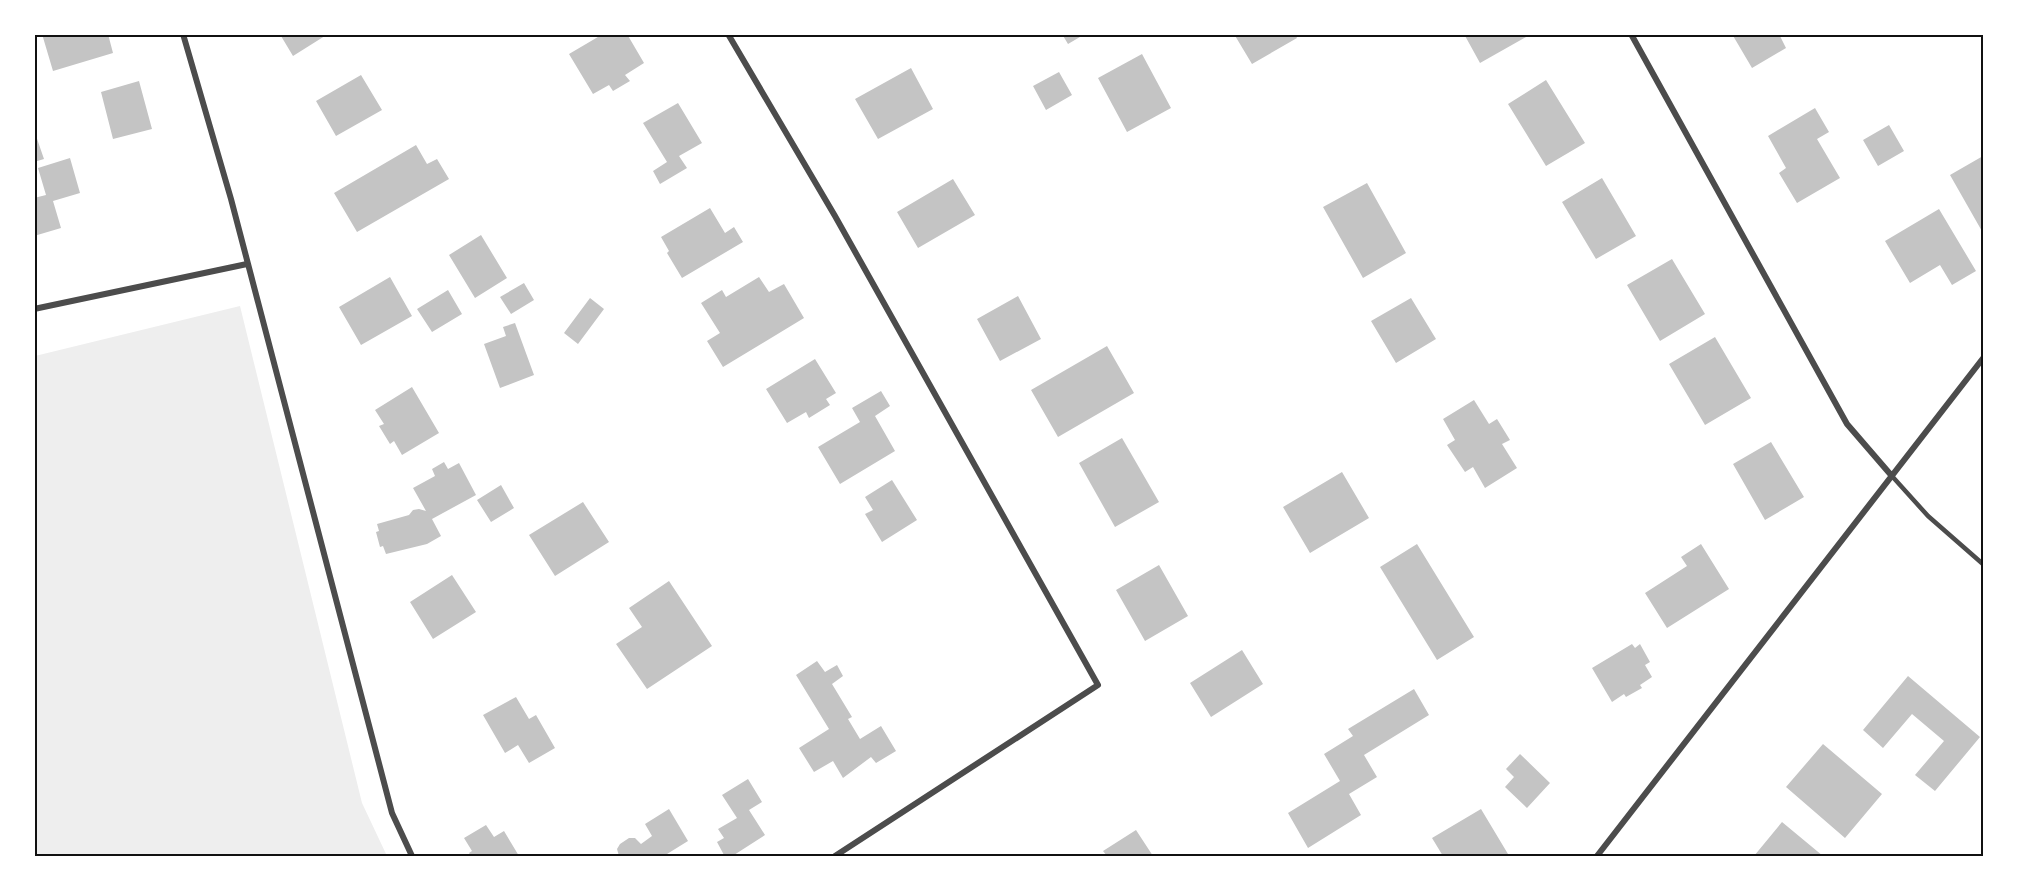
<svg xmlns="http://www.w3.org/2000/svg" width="2018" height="891" font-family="'Fira Sans Condensed',sans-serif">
<rect width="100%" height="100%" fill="#fff"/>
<path fill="#eee" d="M240,306L362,803L387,856H35V356Z"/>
<path fill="#c4c4c4" d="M42,34H108L113,53L53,71Z
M283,34H328L293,56L281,36Z
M603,34H627L644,63L625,75L630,81L613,91L609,85L593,94L569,54Z
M1062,34H1085L1068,44Z
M1234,34H1295L1297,38L1252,64Z
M1464,34H1525L1526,37L1480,63Z
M1732,34H1779L1786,48L1752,68Z
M1142,54L1171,108L1127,132L1098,78Z
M911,68L933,109L878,139L855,99Z
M1059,72L1072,95L1046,110L1033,86Z
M361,75L382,110L336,136L316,101Z
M1546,80L1585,143L1546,166L1508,104Z
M139,81L152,129L113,139L101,92Z
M678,103L702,143L679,156L687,168L660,184L653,171L667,162L643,123Z
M1815,108L1829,132L1817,139L1840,178L1797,203L1779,173L1786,168L1768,136Z
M1889,125L1904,151L1878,166L1863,140Z
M34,130L44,159L34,162Z
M416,145L427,164L437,159L449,179L357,232L334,193Z
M1983,156V233L1950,175Z
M70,158L80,193L53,201L61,228L34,236V198L46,195L38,168Z
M1602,178L1636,236L1596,259L1562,202Z
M953,179L975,215L918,248L897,212Z
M1367,183L1406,253L1363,278L1323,207Z
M710,208L725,233L734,227L743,242L682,278L667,253L669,251L661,237Z
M1939,209L1976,271L1952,285L1940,265L1910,283L1885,241Z
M481,235L507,278L475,298L449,255Z
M1672,259L1705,314L1660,341L1627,285Z
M390,277L412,316L361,345L339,307Z
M759,277L769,292L784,284L804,318L723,367L707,341L720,333L701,303L722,290L726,297Z
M524,283L534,300L511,314L500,297Z
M448,290L462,314L432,332L417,309Z
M1018,296L1041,339L1000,361L977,319Z
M590,298L604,309L578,344L564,333Z
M1411,298L1436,339L1396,363L1371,321Z
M515,323L534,375L500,388L484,344L506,336L503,327Z
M1715,337L1751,398L1705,425L1669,364Z
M1107,346L1134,393L1058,437L1031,390Z
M815,359L836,393L826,399L830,405L809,418L806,412L787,423L766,389Z
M412,387L439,433L402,455L394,441L390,444L379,426L384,424L375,410Z
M881,391L890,406L875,416L895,451L840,484L818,447L860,422L852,408Z
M1474,400L1489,424L1497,419L1510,440L1502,444L1517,468L1485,488L1473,467L1465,472L1447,445L1455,440L1443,419Z
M1122,438L1159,502L1115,527L1079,463Z
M1771,442L1804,497L1765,520L1733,464Z
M444,462L448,469L459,463L476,495L432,519L441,536L427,544L386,554L383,546L380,547L376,532L379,531L377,524L409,515L413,510L419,509L426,511L413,488L435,476L432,469Z
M1342,472L1369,518L1310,553L1283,507Z
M892,480L917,520L882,542L865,514L873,510L865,497Z
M501,485L514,508L491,522L477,500Z
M583,502L609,542L555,576L529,535Z
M1417,544L1474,637L1437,660L1380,567Z
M1701,544L1729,589L1667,628L1645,593L1687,566L1681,557Z
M1159,565L1188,616L1145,641L1116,590Z
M452,575L476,612L433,639L410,602Z
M669,581L712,646L647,689L616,644L642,627L629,608Z
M1632,644L1635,648L1640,644L1650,662L1645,665L1652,677L1640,685L1642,688L1626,697L1624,694L1612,702L1592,668Z
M1242,650L1263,684L1211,717L1190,683Z
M817,661L825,672L837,665L843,676L832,684L852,717L848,719L860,739L881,726L896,751L876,763L871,757L843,778L833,761L814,772L799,748L829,729L796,675Z
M1908,676L1980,737L1935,791L1915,775L1944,741L1912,714L1883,748L1863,730Z
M1414,689L1429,715L1364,755L1377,777L1349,794L1361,815L1308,848L1288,813L1340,781L1324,754L1353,736L1348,729Z
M516,697L529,719L536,715L555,748L529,763L518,745L505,753L483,715Z
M1823,744L1882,794L1845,838L1786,787Z
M1520,754L1550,783L1527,808L1505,787L1514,777L1506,769Z
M748,779L762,802L749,810L765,835L734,855H724L717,842L724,838L718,829L737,818L722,795Z
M669,809L688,841L667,854L668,856H619L617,849L620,844L629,838H635L641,844L652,836L645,824Z
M1481,809L1508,854L1504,856H1443L1432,838Z
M1782,822L1823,856H1754Z
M486,825L494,837L504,831L519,856H471L469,853L472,851L464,838Z
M1136,830L1153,856H1107L1103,851Z"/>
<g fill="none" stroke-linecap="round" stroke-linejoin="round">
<path stroke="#4c4c4c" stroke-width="4.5" d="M1891,475L1928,516L1984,565"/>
<path stroke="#4c4c4c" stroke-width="6" d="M183,34L231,199L392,813L412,856
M728,34L835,216L1098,685L835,856
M1631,34L1847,424L1891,475
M34,309L247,264
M1597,856L1984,357"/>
</g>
<rect width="2018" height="891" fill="none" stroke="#ffffff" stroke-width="72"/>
<rect x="36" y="36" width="1946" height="819" fill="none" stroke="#111" stroke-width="2"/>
</svg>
